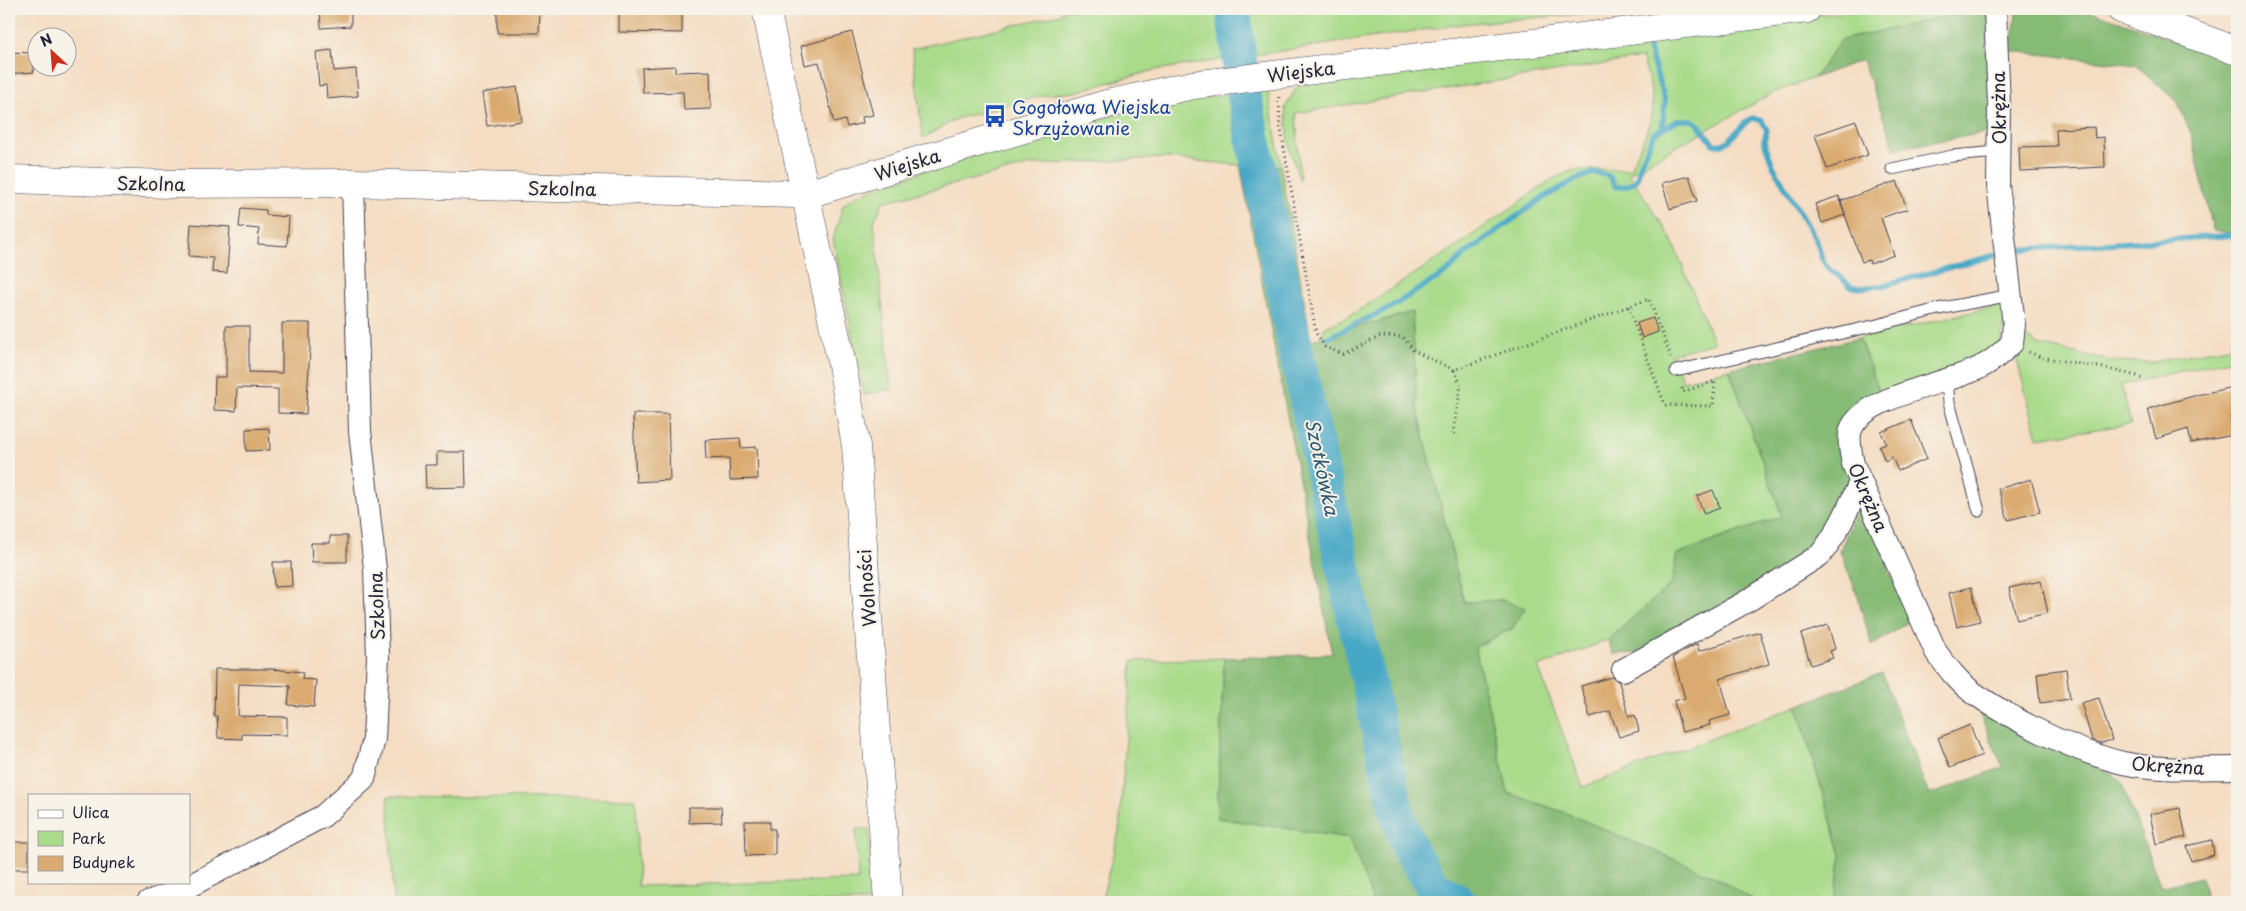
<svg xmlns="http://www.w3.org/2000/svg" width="2246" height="911" font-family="'Playpen Sans',sans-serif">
<rect width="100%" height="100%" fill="#f7f3e8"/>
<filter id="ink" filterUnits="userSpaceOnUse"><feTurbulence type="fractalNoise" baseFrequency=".02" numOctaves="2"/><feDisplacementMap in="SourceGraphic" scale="10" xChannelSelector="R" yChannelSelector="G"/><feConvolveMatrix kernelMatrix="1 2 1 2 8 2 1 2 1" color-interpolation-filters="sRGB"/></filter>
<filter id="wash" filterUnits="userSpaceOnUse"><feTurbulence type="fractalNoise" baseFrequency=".0096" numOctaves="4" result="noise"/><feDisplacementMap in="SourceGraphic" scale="20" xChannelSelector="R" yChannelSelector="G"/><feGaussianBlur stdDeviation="1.12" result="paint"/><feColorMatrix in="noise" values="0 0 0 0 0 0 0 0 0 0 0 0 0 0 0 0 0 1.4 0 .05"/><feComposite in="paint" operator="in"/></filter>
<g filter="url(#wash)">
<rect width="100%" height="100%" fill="#f4ddc2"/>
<path fill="#a9db8a" stroke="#667e62" d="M1063,9H1629V10L1462,24L1155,70L1075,92L1045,95L956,119L923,138L912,49L1061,14Z
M1898,9H1979L1841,40L1814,78L1775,92L1629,173L1671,238L1714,343L1671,354L1683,381L1729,369L1782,516L1677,554L1672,583L1608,640L1538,667L1583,787L1797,706L1841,855L1834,902H1757L1738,891L1566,813L1508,793L1475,647L1513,628L1502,600L1464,602L1417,406L1412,312L1322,337L1324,328L1353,314L1451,250L1552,179L1574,170L1630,169C1652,121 1660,110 1642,58L1296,113L1300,181L1290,150L1285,108L1296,88L1322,79L1558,51L1823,14Z
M1268,90L1281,166L1240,165L1165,158L1031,165L883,202L874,222L891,389L864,395L833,239L843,205L857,195L923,171L1160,102Z
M2002,305L2007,311L1999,350L1882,398L1859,338Z
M2024,336L2039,345L2112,361L2153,362L2237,345V358L2121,385L2131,424L2038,438L2017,361Z
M1224,658L1217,818L1351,838L1373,902H1101L1119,832L1132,661Z
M388,796L636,799L638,886L858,880L856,829H869L872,902H394Z"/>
<path fill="#86bb76" stroke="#546e58" d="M1979,9H1988L1990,132L1895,149L1862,60L1814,78L1841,40Z
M2017,9L2087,10L2237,62V234L2213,230L2191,133L2177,102L2136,65L2011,51Z
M1240,165L1281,166L1311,340L1412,312L1417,406L1464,602L1502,600L1525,608L1513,628L1475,647L1508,793L1566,813L1711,875L1757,902H1373L1350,838L1217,818L1224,658L1332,654Z
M1859,338L1882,398L1852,409L1841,434L1908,622L1872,646L1857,594L1840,551L1859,504L1844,486L1829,530L1805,556L1638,653L1613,654L1608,640L1672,583L1677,554L1782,516L1729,369Z
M1882,673L1929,795L2003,767L1975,704L2120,779L2161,887L2201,877L2207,902H1834L1841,854L1797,706Z"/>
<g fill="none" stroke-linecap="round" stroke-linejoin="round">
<path stroke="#46a8c6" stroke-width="5.5" d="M1644,9V11
M1648,46L1665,101L1662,128
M2014,250L2237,235
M1327,338L1389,308L1447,272L1465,254L1541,199L1577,179L1593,173L1603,174L1609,176L1616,187L1627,186L1637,180L1640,166L1654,133L1679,120H1692L1699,125L1713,144C1733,149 1735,125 1753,118L1762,121L1767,130L1764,141L1773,166L1817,242L1822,259L1829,270L1840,276L1850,286L1859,288L1881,286L1996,255
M1296,351L1301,349"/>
<path stroke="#46a8c6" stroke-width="35" d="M1233,9L1244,94L1296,351L1397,813L1409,848L1433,886L1459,902"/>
</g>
<g id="blocks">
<path fill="#daaa70" d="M320,9H351V26L321,28Z
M497,9H540L539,33H497Z
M619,9H682V33L619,32Z
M852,32L873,115L862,117L863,123L847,127L845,120L834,123L819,62L805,65L801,46Z
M332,50L334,71L356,69L358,96L327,99L326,85L319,86L316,52Z
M9,52L33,53L34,72L9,74Z
M675,66V72L710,71L711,109L684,110L683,92L643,93L642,68Z
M517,87L522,121L487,126L482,93Z
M1856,121L1868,155L1827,169L1815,135Z
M2094,127L2095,138L2104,137L2105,167L2020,171L2019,147L2057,146L2056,129Z
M1689,176L1697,201L1670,209L1662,183Z
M1897,181L1907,209L1881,218L1894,255L1870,264L1869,260L1862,262L1840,201Z
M1839,196L1845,215L1822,223L1815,204Z
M241,208L266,210V215L289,217L287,246L258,244L259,229L239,227Z
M191,224L230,227L227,273L212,272L213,258L189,256Z
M1653,318L1658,332L1642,338L1637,323Z
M282,323H310V350L306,414L278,413V389L237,388L236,411L214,410L215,377H226V326H249V372L282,373Z
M2237,386V416L2230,417L2234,435L2191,443L2188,429L2156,439L2148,409L2197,395Z
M633,414H668L670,480L636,482Z
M1911,420L1927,459L1898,471L1892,457L1885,461L1879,446L1886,443L1881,432Z
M269,428L270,450L246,451V429Z
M740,438L741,448L757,447L758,479L730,480L729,458L706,459L705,440Z
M437,452H465L466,487L426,488L425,465H437Z
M2031,479L2040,512L2008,520L1998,489Z
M1713,490L1720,508L1704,514L1697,496Z
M330,536H347V562H312L311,543H330Z
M273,562H291L292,586L274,587Z
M2041,581L2048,613L2017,620L2009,588Z
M1971,587L1980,621L1957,627L1949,593Z
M1828,625L1835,649L1830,651L1833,658L1811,665L1801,634Z
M1760,632L1769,664L1720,679L1730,715L1709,721L1710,725L1682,732L1674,701L1685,698L1673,657L1697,644L1699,651Z
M215,669H271L303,672L302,679L316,680L314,707L288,705L290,686L239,684L238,716L287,717V735L242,734V739L218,738L217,716H214Z
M2066,669L2070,699L2040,703L2037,673Z
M1612,677L1619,682L1629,717L1635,715L1639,731L1619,737L1610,711L1590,717L1581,686Z
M2099,698L2112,740L2101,743L2092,740L2081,703Z
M1970,725L1982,755L1950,768L1938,738Z
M689,807H721L722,822L689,823Z
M2180,808L2186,837L2156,844L2150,814Z
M745,821H770V829H775V855L746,856Z
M2212,840L2214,855L2191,861L2187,846Z
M9,842H29V869H9Z"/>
</g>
</g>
<g filter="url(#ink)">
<use href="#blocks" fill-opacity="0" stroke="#423e4f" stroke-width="1"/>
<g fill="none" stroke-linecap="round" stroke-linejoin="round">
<defs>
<path id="lane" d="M1892,169L1952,156L1998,152
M1676,371L1877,325L1938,309L2011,295
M1947,380L1949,402L1979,511"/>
<path id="street" d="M1995,9L1999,105L1998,185L2014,325L2012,343C2002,353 1992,362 1979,368C1946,384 1869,395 1852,427C1847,436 1851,454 1853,464L1936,652C1947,667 1959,683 1975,694C2015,721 2076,752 2123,763C2160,771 2200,768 2237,768
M1623,670L1749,600L1820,555C1838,533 1849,507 1860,482
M148,902L180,891L323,816L364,779L374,739L378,656L375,569L360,431L353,183"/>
<path id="secondary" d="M766,9L842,365L856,446L888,902
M2121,9L2237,51
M9,179L169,184L353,183L796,194L817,191L1107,104L1193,85L1807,9"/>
</defs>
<use href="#lane" stroke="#423e4f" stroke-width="13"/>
<use href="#street" stroke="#423e4f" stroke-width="24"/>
<use href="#secondary" stroke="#423e4f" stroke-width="29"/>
<path stroke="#423e4f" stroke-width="3" stroke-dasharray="1 4" stroke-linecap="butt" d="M1279,97L1280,124L1316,333L1325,347L1343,354L1381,336L1403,337L1414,351L1454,370
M1628,307L1665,405L1713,406L1715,381L1683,392L1681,384
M2029,352L2040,357L2104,368L2137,376L2144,380
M1453,434L1461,385L1454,370L1649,299L1671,357"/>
<use href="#lane" stroke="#fff" stroke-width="11"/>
<use href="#street" stroke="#fff" stroke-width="22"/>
<use href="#secondary" stroke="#fff" stroke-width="28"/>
</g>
</g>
<defs>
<symbol id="bus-bare" viewBox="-9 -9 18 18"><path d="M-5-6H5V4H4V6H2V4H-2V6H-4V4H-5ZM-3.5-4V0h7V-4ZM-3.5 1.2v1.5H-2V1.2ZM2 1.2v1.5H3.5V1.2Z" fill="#1a4fb4" stroke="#f7f3e8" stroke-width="2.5" paint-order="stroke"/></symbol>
</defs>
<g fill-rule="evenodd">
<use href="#bus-bare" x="979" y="100" width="32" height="32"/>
</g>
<g text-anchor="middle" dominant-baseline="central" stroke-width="4" stroke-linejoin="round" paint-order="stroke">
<g font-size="18" fill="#22223b" stroke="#f7f3e8">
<text transform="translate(1301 71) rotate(-7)">Wiejska</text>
<text transform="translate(1998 108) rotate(-91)">Okrężna</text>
<text transform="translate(907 164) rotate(-17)">Wiejska</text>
<text transform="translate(151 183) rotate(1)">Szkolna</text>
<text transform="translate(562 188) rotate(1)">Szkolna</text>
<text transform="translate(1869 497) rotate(67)">Okrężna</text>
<text transform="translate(866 588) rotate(-94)">Wolności</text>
<text transform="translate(376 606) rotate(-92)">Szkolna</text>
<text transform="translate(2168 765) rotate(4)">Okrężna</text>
</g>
<g font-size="18" fill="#164399" stroke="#f7f3e8" text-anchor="start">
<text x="1012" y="106">Gogołowa Wiejska<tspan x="1012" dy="21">Skrzyżowanie</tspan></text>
</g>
<g font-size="19" font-style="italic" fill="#305873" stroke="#f7f3e8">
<text transform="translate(1323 467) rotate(78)">Szotkówka</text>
</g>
</g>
<rect width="2246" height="911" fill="none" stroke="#f7f3e8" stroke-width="30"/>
<rect x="28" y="794" width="162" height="90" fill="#f7f3e8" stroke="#a29fa3"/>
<rect x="38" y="810" width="25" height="8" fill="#ffffff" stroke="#a29fa3"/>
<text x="72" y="818" font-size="15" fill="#22223b">Ulica</text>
<rect x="38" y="831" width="25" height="15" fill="#a9db8a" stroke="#a29fa3"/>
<text x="72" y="844" font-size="15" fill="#22223b">Park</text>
<rect x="38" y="856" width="25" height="15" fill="#daaa70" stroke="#a29fa3"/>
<text x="72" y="868" font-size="15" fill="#22223b">Budynek</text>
<g transform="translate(52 52) rotate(334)"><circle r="24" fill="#f7f3e8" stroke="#a29fa3"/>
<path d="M0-4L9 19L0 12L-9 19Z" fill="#c8321e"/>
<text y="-8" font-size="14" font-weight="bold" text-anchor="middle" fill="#22223b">N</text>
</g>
</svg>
